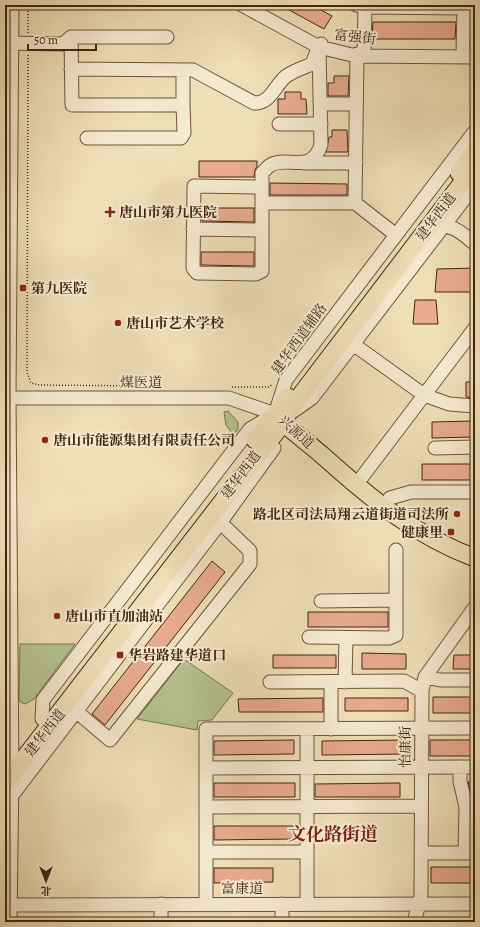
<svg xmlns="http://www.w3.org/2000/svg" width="480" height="927" font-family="Alegreya,'Noto Serif SC',serif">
<rect width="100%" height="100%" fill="#efdfb7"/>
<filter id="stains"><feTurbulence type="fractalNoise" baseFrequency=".005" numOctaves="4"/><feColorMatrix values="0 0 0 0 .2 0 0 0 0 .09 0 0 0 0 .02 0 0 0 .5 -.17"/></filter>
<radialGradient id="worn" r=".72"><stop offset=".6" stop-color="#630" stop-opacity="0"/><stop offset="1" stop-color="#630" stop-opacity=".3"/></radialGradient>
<path fill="#b5c392" stroke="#7c7452" d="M228,411L238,422V430L233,434L226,425L224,412Z
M20,644H75L34,699L25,704L20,702L19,698Z
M184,659L233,693L212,720L198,721L197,730L137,719Z"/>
<path fill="#e8ab8f" stroke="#432511" d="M280,5H312L332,16L324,29Z
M373,22H456L455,39H372Z
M334,76H349L348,96H328V83H334Z
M285,92H301V99H306L307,114H278V99H285Z
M332,130H347L348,152H326L329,137H332Z
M199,161H257V166L255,170L254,177H199Z
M270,183L347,184V195H270Z
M202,208H254V222L202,221Z
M201,252H254V266L201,265Z
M475,268V292H435L437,269Z
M415,300H436L438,324H413Z
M466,382H475V398L466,397Z
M475,421V437L432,438V422Z
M422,464H475V480H422Z
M212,561L225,572L105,725L92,714Z
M308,612H388V627H308Z
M362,653L406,654V669H362Z
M273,655H336V668H273Z
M454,655H475V669H453Z
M433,697H475V713H433Z
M323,698V712H239L238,699Z
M345,698H408V711H345Z
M294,740V754L214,755V741Z
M406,740V754L322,755V741Z
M430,740H475V756H430Z
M468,782H475V797H472Z
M214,783H295V797H214Z
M400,783V797H315V784Z
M214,826H294V839L214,840Z
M431,867H475V883H431Z
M214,868H273V882L214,883Z"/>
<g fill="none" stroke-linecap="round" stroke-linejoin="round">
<defs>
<path id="minor" d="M242,5L319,47L356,56L475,57
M356,5L365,7L464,8
M167,37H71L72,105H183V70
M5,43L63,44L71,37
M364,54L365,5
M463,55L464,5
M71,69L193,70L254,103C269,104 274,88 284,78C290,72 303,68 312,64L318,49
M321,104H356
M279,124H321
M87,138H181L184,133L183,105
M303,163H356
M262,187L194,186L193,268L197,273L256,274L262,271V173C264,171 267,168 269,166C285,154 311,176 321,145L319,47L321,44
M262,203H355L357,54
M355,203L396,235
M437,226C453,224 463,234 475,244
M193,229L262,230
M353,344L424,395L449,404L475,406
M5,398H229L275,414
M292,412L312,398L475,185
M435,448L475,447
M362,477L475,328
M390,498L411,492H475
M321,601L396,600
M309,637L389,638L396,635V550
M425,677L440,680H475
M270,682L404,681L422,691
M345,682L346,638
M70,706L110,740L250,564V551L225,527L212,518
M42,719L43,700L250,429L275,414L286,380L475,131
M331,729V682
M460,767V781L466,807L465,853
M206,768L475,767
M10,798L220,523L274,448
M206,807L421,806
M206,852H307
M421,853H475
M161,904V922
M206,904V729L475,728
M307,904V729
M10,905L475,904
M10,922L12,774L9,398L12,5
M282,922V904
M415,922C415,911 421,905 421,894L422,691L425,677L475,607"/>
<path id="major" d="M459,173L475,151
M276,416C290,430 307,442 322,455C370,498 414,535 475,558
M255,440L288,397
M5,783L283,423L286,416L303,392L475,166"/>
</defs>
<use href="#minor" stroke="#6e543a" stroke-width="15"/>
<use href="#major" stroke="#432511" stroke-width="19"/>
<path stroke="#432511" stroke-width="1.5" stroke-dasharray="1 2" stroke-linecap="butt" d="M28,33V5
M28,55L27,372L31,383L39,385L150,386
M232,387H269L273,384"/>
<use href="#minor" stroke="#f5ead0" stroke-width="13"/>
<use href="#major" stroke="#efdfb7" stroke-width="17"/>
</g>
<g fill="#8f2418" stroke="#f5ead0" stroke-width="1.5">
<path d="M108 206h4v4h4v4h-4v4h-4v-4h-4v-4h4z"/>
<rect x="19" y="284" width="8" height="8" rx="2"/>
<circle cx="118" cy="323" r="4"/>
<circle cx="45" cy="440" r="4"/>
<circle cx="457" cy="514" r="4"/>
<rect x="447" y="528" width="8" height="8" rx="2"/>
<circle cx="57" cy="616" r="4"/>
<rect x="116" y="651" width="8" height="8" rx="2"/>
</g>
<g text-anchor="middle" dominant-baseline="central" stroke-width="4" stroke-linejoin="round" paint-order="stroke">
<g font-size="14" fill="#432511" stroke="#f5ead0">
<text transform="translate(355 37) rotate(7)">富强街</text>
<text transform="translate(436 217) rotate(-53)">建华西道</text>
<text transform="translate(299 339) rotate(-54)">建华西道辅路</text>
<text x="141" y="382">煤医道</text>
<text transform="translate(296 432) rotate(42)">兴源道</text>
<text transform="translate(241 475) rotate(-53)">建华西道</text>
<text transform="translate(45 733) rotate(-52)">建华西道</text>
<text transform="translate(405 747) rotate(-90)">怡康街</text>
<text x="242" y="888">富康道</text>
</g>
<g font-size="14" font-weight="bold" fill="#432511" stroke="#f5ead0" text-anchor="start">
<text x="119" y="212">唐山市第九医院</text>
<text x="31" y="288">第九医院</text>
<text x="126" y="323">唐山市艺术学校</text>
<text x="53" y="440">唐山市能源集团有限责任公司</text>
<text x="449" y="514" text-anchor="end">路北区司法局翔云道街道司法所</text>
<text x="443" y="532" text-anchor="end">健康里</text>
<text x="65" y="616">唐山市直加油站</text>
<text x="128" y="655">华岩路建华道口</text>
</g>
<g font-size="18" font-weight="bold" fill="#7a1f14" stroke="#f5ead0">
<text x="333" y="834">文化路街道</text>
</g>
</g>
<rect width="480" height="927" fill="none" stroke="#efdfb7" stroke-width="20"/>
<rect x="6" y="6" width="468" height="915" fill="none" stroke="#432511" stroke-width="2"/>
<rect x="10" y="10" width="460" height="907" fill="none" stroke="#432511"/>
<g transform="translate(46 881) rotate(180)" stroke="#f5ead0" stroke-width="3" paint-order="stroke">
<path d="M0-3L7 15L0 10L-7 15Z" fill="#432511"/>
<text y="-6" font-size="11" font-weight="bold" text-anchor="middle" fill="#432511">北</text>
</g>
<path d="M28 44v6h68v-6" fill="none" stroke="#432511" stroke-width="2"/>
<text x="34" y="44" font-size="12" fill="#432511" stroke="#f5ead0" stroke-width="3" paint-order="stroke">50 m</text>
<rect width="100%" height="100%" filter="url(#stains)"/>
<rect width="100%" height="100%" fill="url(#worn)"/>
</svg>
